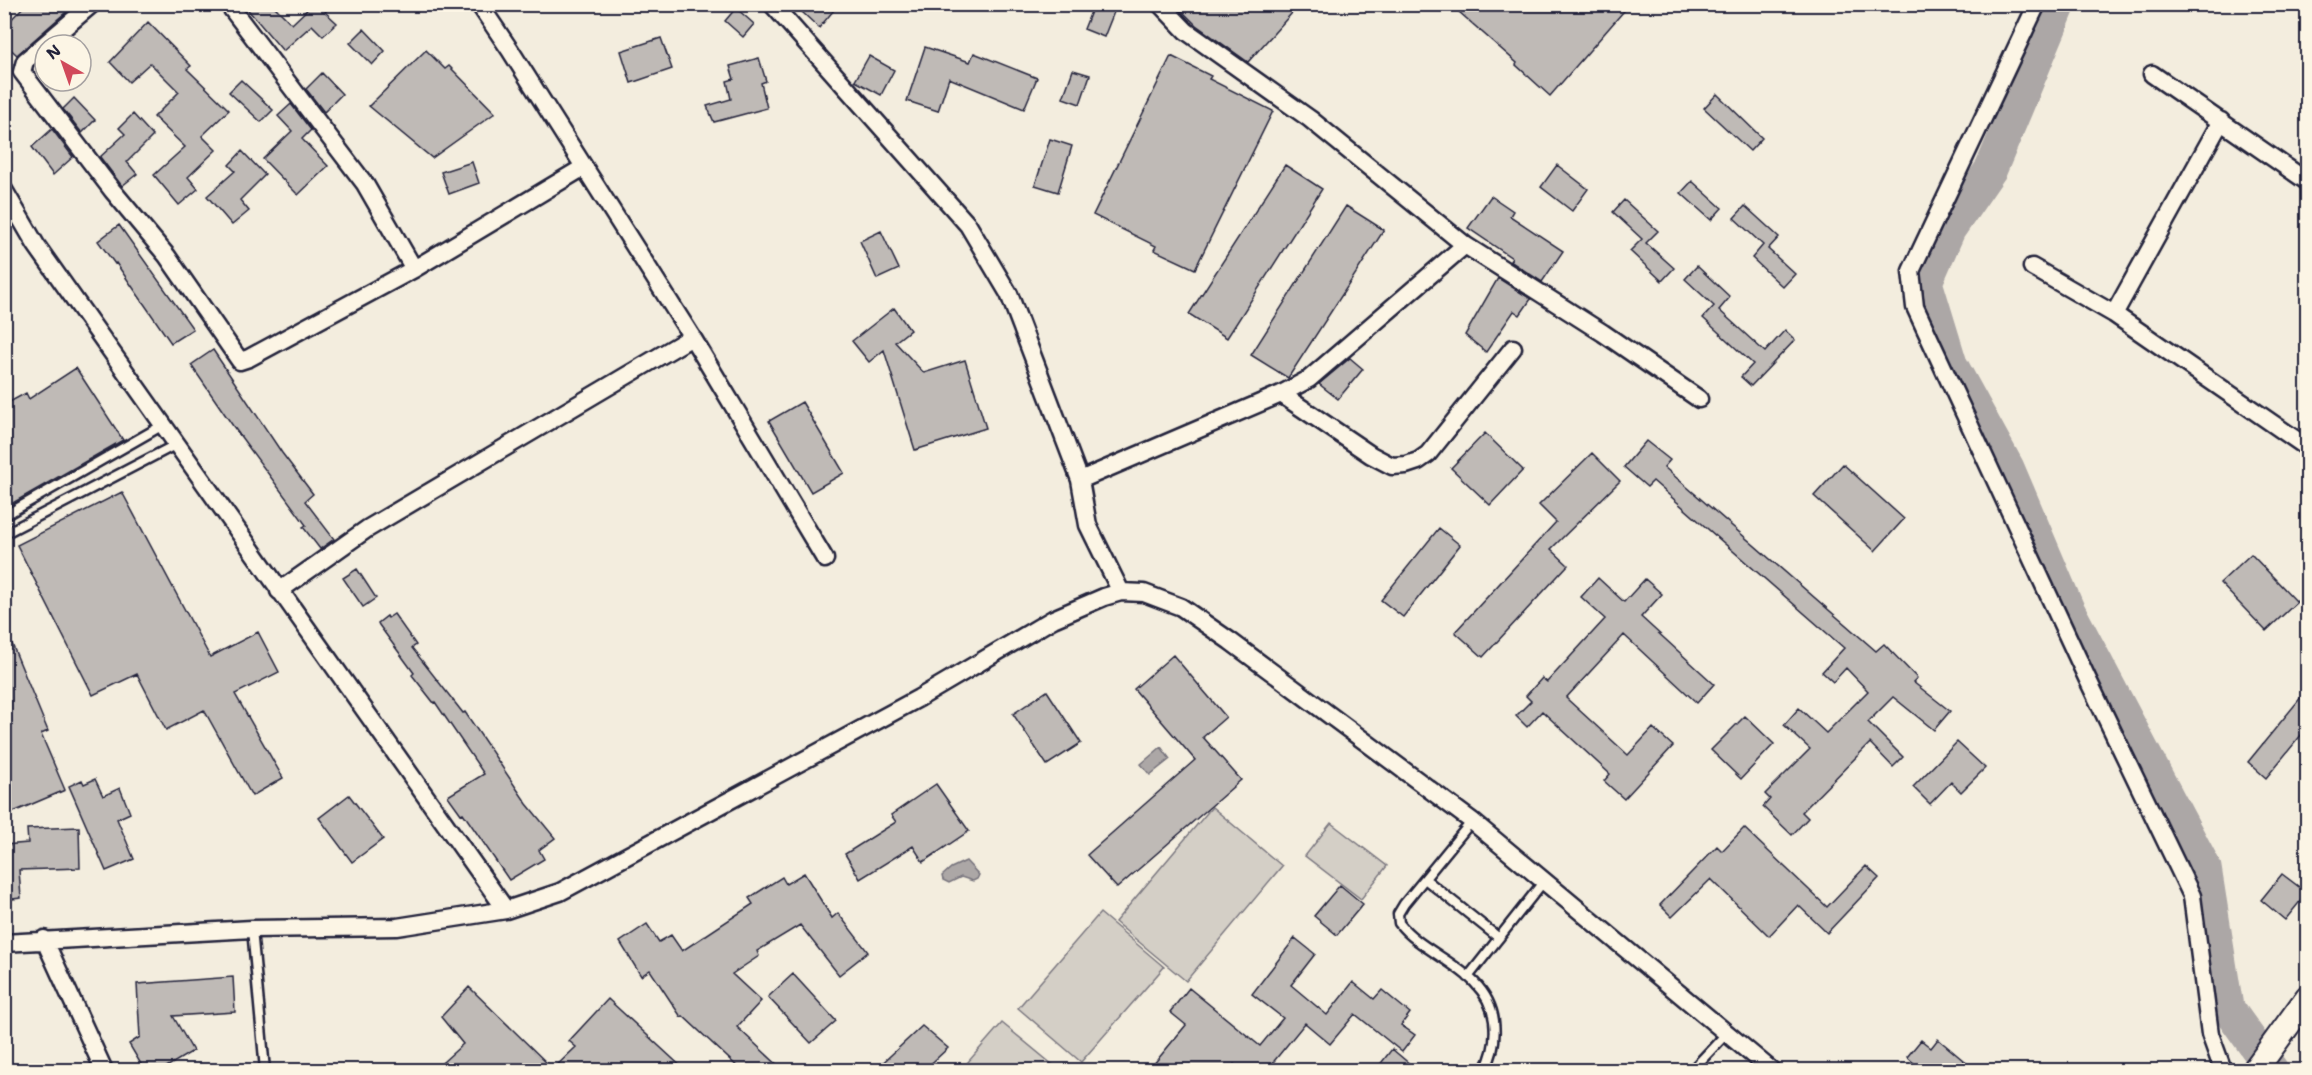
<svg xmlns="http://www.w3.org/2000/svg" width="2312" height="1075" font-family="'Shantell Sans',sans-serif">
<rect width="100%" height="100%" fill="#f3edde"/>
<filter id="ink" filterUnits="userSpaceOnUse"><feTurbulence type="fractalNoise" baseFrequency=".0167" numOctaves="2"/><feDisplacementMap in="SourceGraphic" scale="12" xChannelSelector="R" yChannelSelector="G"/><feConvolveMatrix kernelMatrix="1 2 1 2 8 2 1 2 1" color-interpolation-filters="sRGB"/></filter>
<g filter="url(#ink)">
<path fill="#d4cfc6" stroke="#7b7880" stroke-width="1.5" d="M1212,807L1282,866L1186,981L1115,922Z
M1331,823L1387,866L1361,899L1305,856Z
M1100,913L1164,967L1081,1062L1018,1008Z
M1002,1023L1059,1070H961Z"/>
<path fill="#aca7a6" stroke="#75727b" stroke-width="1.5" d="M1161,747L1170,759L1150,775L1141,764Z
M966,861L979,875L977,879L973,881L961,877L949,883L943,880L942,876L951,868Z"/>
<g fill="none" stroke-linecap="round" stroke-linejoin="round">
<path stroke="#aca7a6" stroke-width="33" d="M2060,4L1991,169L1949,230L1926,282L1951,364L2008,468L2068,609L2205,868L2227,1007L2272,1070"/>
</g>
<path fill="#bfbab6" stroke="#22223b" stroke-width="1.5" d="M26,4H75L17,55L4,43V27Z
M243,4H272L292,24L313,4H333L325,12L337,23L323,36L312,25L283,51Z
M809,4H839L819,28L802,12Z
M1094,4L1114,12L1104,37L1084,29Z
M1175,4H1300L1248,62L1196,25Z
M1450,4H1630L1550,96L1516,65L1517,63Z
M736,8L754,24L743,37L725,21Z
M148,22L191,66L187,69L229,110L202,136L216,150L188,177L198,189L179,205L154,175L185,147L154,117L179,92L150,63L129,82L110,62Z
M364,29L385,51L372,65L350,43Z
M661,38L672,69L631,83L621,51Z
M925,47L970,62L974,53L1037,78L1024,109L949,78L938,111L907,101Z
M426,50L445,69L449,66L495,113L432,158L369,106Z
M869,56L894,70L881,95L855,81Z
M1171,56L1211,76L1209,79L1273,111L1195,269L1154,250L1156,246L1093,215Z
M759,58L766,81L761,83L767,108L714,122L707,106L731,99L727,81L734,79L730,66Z
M1073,70L1090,75L1080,104L1063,98Z
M322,73L342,94L324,112L306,89Z
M241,80L273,110L261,122L229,92Z
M1717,94L1762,138L1750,151L1704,108Z
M74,98L95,120L82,133L63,109Z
M291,104L311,130L302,139L328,166L298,195L263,159L292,131L278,116Z
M133,114L153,136L127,162L137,174L122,186L100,157L125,134L119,128Z
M52,129L73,157L53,175L32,147Z
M1050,139L1072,146L1058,192L1035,185Z
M242,151L265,175L240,200L249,211L232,225L207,196L235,171L229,165Z
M472,162L479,183L449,194L441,172Z
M1285,165L1322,189L1227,338L1189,314Z
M1557,165L1588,189L1572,211L1541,187Z
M1692,181L1722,208L1711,220L1681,193Z
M1491,196L1513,211L1510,216L1563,251L1542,282L1510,261L1512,258L1468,228Z
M1624,200L1658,231L1646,243L1674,268L1662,281L1630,251L1642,239L1613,212Z
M1346,206L1384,230L1288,378L1251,355Z
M1745,206L1779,237L1768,249L1795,274L1783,287L1752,258L1763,245L1734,218Z
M119,225L193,329L171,343L116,263L115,264L98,241Z
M881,231L899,269L877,279L860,241Z
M1697,266L1730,297L1719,310L1765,352L1785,330L1795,340L1751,386L1741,377L1753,364L1703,318L1714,306L1685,279Z
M1498,278L1531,299L1520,315L1514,311L1486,352L1465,335Z
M894,308L910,330L895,342L924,373L965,360L986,428L915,450L884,350L869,362L852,341Z
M213,350L282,453L313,494L305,501L334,539L320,549L303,527L306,525L233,426L191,365Z
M1350,358L1363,369L1338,399L1319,384Z
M76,368L123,440L4,508V405L26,393L29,399Z
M802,402L844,473L811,492L769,421Z
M1485,433L1523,470L1490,505L1451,468Z
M1646,441L1670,460L1664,467L1876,651L1884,644L1917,678L1913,682L1950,711L1934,730L1893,697L1868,722L1903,757L1893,767L1870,743L1802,812L1808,818L1792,835L1763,807L1770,799L1765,794L1810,749L1784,725L1799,708L1826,733L1868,691L1846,668L1833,682L1822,672L1844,648L1653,481L1647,487L1624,467Z
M1592,453L1620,481L1551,549L1568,565L1483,657L1455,632L1556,522L1539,505Z
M1843,464L1904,519L1875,551L1814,496Z
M122,492L210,657L258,632L279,672L235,694L283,778L252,796L204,710L166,730L137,674L93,695L17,545Z
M1439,528L1460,545L1403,617L1381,600Z
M2251,554L2297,602L2266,631L2220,583Z
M357,569L376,598L363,607L343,578Z
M1598,578L1624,602L1645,579L1662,594L1641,617L1714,684L1697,703L1624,635L1566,698L1628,755L1653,728L1673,746L1624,799L1604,781L1610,774L1542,711L1527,727L1516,716L1531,701L1526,696L1542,678L1547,682L1605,619L1581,597Z
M394,614L416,645L412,648L463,713L465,712L527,804L555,838L539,850L544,859L509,880L463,813L461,814L448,796L484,774L435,702L434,703L412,675L414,673L379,625L378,623L387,616L388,618Z
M5,627L48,731L41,734L65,790L4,816Z
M1173,655L1226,717L1203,737L1241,780L1117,888L1087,855L1195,760L1134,689Z
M2307,690V728L2266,778L2248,762Z
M1047,691L1081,743L1047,765L1013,714Z
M1745,716L1774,744L1741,779L1711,750Z
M1957,742L1985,768L1961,792L1951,782L1930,804L1913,787Z
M95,779L103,796L120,788L130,813L117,819L134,859L106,871L69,786L82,780L84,784Z
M936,784L969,831L923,862L913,846L860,879L845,854L896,822L891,815Z
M349,795L383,839L352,862L319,818Z
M79,827L80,868L19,870L21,898L4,900V845L28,843L27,829Z
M1744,828L1827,907L1866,866L1879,878L1827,933L1798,905L1769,936L1711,879L1672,917L1660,905L1717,846L1722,851Z
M804,873L832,918L838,913L868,952L839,975L800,925L757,951L759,956L732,974L761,1001L737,1027L784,1071H742L683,1016L681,1017L650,970L641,976L620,942L647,924L659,942L671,935L682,951L753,904L749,898L782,877L786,884Z
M2282,874L2307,893L2285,920L2261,900Z
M1340,885L1363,904L1337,935L1314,916Z
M1295,938L1315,954L1291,985L1327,1015L1353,982L1374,999L1382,990L1410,1013L1401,1025L1415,1035L1402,1052L1355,1014L1330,1044L1305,1023L1266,1071H1242L1234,1064L1229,1071H1148L1186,1025L1170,1012L1189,988L1260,1046L1283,1018L1252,994Z
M793,974L836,1021L811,1043L768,997Z
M233,977L235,1012L173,1016L193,1051L160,1071H145L129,1044L140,1037L137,984Z
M469,987L553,1069L576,1047L569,1041L608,999L686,1071H433L463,1044L441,1017Z
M922,1026L948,1048L923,1071H874Z
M1938,1039L1976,1071H1912L1916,1065L1907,1057L1921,1040L1931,1048Z
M1392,1049L1418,1071H1375Z"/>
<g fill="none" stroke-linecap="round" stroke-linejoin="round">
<defs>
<path id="lane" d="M4,516L163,425
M4,534L175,445
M1472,821L1404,904L1398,914L1399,923C1426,958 1487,969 1494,1021C1496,1038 1493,1055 1485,1070
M1425,879L1499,938
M252,929L265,1070
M1468,977L1544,881
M1692,1070L1727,1033"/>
<path id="street" d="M92,4L25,61L22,72L112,190L167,256L240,361L249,358L414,269L584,167
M228,4L365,184L414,269
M479,4L510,50L692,337
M772,4L968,225L1009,294L1080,480L1088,525L1121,592
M1160,4L1186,31L1310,119L1465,245L1603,333L1699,399
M2037,4L1911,271L1915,307L2087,678L2192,896L2210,1034L2223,1070
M2152,74L2308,182
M4,190L36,245L506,910
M2032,267L2114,314L2308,448
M2114,314L2221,121
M1281,394L1371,455L1392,466L1406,465L1418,461L1428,454L1513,348
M1080,480L1281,394L1309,379L1465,245
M279,591L367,529L692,337L825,559
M44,939L104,1070
M4,943L252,929L397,927L506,910L560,892L919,698L1053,619L1104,597L1121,592L1144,593L1181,607L1230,641L1472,821L1771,1070"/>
<path id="secondary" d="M2255,1070L2308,997"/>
</defs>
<use href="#lane" stroke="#22223b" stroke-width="13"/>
<use href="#street" stroke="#22223b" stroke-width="21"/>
<use href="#secondary" stroke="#22223b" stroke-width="28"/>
<use href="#lane" stroke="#fcf5e5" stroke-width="8"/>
<use href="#street" stroke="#fcf5e5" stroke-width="16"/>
<use href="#secondary" stroke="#fcf5e5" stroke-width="24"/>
</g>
</g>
<rect width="2312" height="1075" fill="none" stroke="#fcf5e5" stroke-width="24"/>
<rect x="12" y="12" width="2288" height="1051" fill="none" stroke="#22223b" stroke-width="2" filter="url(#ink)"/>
<g transform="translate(63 63) rotate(320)"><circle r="28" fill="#fcf5e5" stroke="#a5a1a1" stroke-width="1.5"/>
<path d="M0-4.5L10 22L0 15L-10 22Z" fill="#d1495b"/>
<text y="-9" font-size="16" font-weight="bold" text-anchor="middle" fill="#22223b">N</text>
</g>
</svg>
